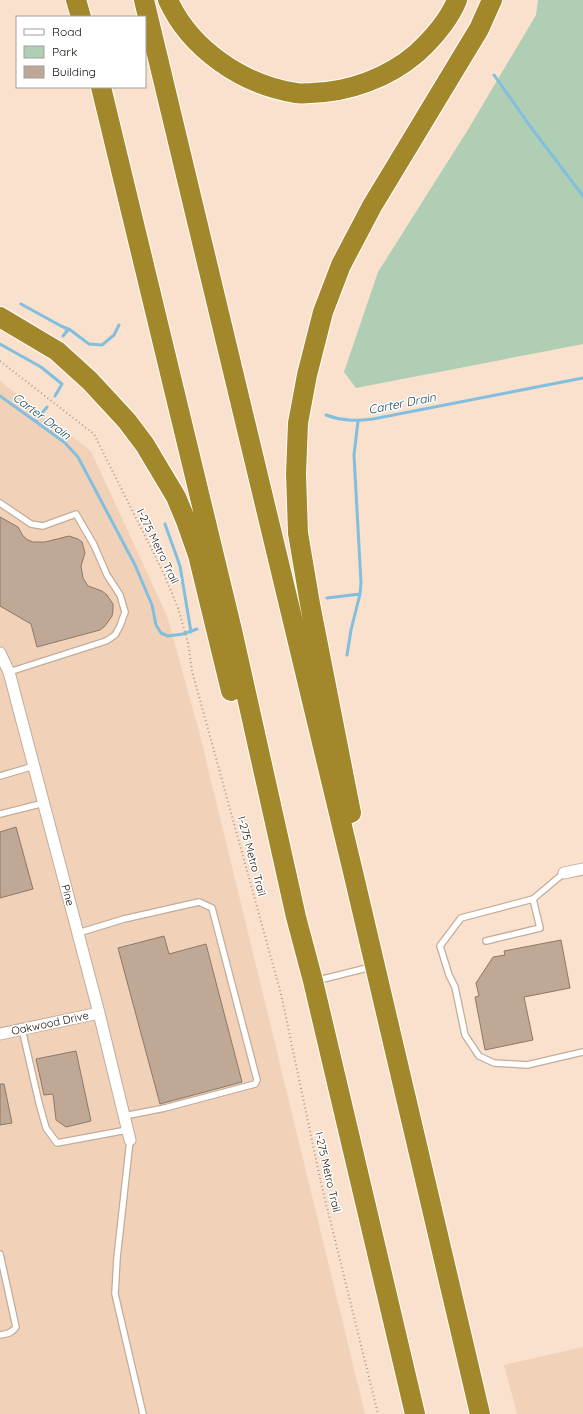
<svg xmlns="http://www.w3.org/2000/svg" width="583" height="1414" font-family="Quicksand,sans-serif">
<rect width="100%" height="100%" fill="#f9e1cd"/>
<path fill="#f1d2b9" d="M0,381L91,451L167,616L199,731L365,1414H0Z
M583,1347V1414H517L504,1365Z"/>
<path fill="#afceb3" d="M538,0H583V344L356,388L344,372L378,272L469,128L536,15Z"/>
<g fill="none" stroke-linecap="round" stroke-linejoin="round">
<path stroke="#82bfdf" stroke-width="3" d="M494,75L530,126L583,196
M21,304L61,326L68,329L66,331
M63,336L69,329L89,344L102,345L114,335L119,325
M0,344L41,367L62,384L55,396
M0,396L64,442L78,457L135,565L152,605L156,625L161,633L168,636L183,634L197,629
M326,415C342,421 356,421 373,419L583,378
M36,421L47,407
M165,524L180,566L191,632
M327,598L360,594
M347,655L351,630L360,594L361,583L354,455L358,421"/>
</g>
<path fill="#bfa895" stroke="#8d7866" d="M0,517L18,527L23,536L28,540L33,542H45L69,536L78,539L82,542L85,553L81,566L83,578L88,586L102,591L107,595L113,604V610L112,616L105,626L100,630L37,647L31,624L0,606Z
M16,827L33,889L0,898V832Z
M164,936L169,954L206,944L242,1082L160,1104L118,948Z
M561,940L570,988L524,997L533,1040L485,1050L475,997L479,996L476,983L493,957L505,955L504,951Z
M76,1051L91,1121L66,1127L56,1120L53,1094L44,1095L36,1059Z
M0,1084H4L12,1123L0,1125Z"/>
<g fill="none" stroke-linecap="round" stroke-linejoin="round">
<defs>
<path id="service" d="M0,503L31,524L43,526L76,514L94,545L107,575L120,595L125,612L120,626L115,635L106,641L9,672
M0,776L34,766
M0,814L44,803
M564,873L533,899L461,918L440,946L449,975L455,987L465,1035L479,1056L494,1063L527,1065L583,1052
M78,933L124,919L199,902L212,908L257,1080L255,1084L165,1108L124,1116
M486,941L540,928L533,899
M315,981L371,967
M22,1029L39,1103L46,1128L57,1143L127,1130
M130,1140L117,1258L115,1294L143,1414
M0,1254L16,1327C12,1333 7,1334 0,1335"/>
<path id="minor" d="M0,653L9,672L99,1013L130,1140
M564,873L583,869
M0,1034L99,1013"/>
<path id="motorway" d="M76,0L81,17
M144,0L353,872L480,1414
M168,0C190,49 243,85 296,93C300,94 306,93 311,93C349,92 388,78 417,53C432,39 449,20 457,0
M101,87L232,630L296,917L313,981L415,1414
M0,317L57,351L90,381L127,421L145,445L176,497L186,521L198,555L231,691
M351,813L310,604L298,533L296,474L298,423L307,375L323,312L341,265L372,206L479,29L492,0"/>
</defs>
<use href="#service" stroke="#c3ac99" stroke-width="8"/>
<use href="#minor" stroke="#c3ac99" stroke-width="13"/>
<use href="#motorway" stroke="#fff" stroke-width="22"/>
<path stroke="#ae9c8c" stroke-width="2" stroke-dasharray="1 3" stroke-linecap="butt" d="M0,361L94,434L164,574L178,608L188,643L192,671L281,994L321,1183L378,1414"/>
<use href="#service" stroke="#fff" stroke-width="5.5"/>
<use href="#minor" stroke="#fff" stroke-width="11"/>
<use href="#motorway" stroke="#a2882a" stroke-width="20"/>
</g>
<g text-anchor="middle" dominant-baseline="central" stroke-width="3" stroke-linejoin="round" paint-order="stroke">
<g font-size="11" fill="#150e07" stroke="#fff">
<text transform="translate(158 546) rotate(64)">I-275 Metro Trail</text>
<text transform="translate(252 856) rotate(75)">I-275 Metro Trail</text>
<text transform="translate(68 895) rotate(75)">Pine</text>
<text transform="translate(50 1023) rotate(-12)">Oakwood Drive</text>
<text transform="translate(328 1172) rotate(77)">I-275 Metro Trail</text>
</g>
<g font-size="12" font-style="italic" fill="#0b3f56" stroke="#fff">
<text transform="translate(402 403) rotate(-11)">Carter Drain</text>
<text transform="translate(42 416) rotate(37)">Carter Drain</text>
</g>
</g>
<rect x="16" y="16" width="130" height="72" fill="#ffffff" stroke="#a19f9c"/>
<rect x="24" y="29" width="20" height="6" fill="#ffffff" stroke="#a19f9c"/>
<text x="52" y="36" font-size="12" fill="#150e07">Road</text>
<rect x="24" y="46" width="20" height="12" fill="#afceb3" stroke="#a19f9c"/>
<text x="52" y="56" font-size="12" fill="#150e07">Park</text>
<rect x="24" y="66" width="20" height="12" fill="#bfa895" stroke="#a19f9c"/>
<text x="52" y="76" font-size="12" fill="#150e07">Building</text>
</svg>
